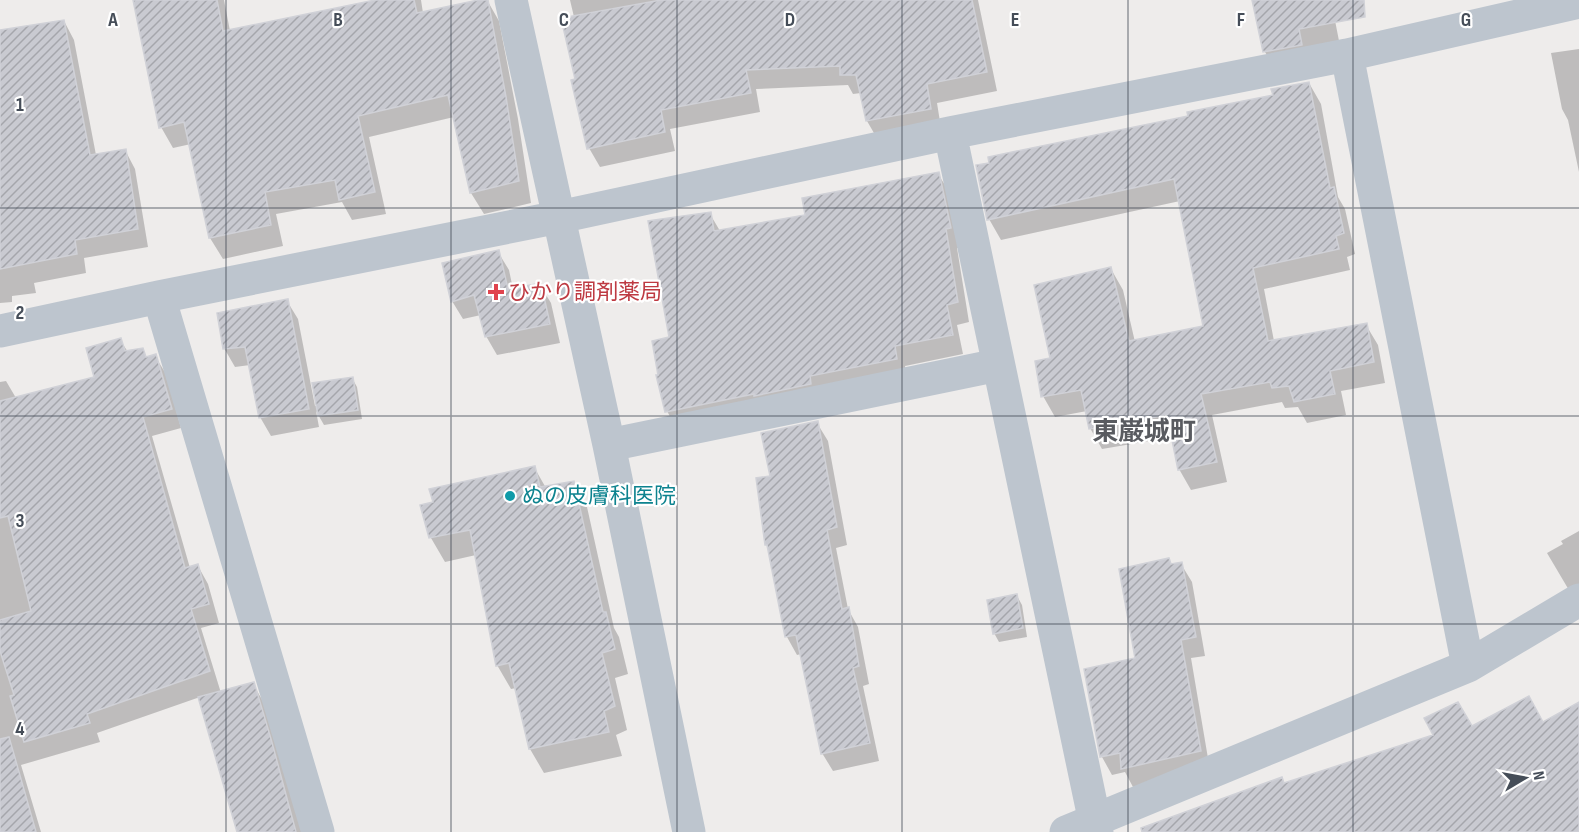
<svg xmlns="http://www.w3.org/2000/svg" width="1579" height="832" font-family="'Sofia Sans Condensed','Noto Sans JP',sans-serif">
<defs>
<pattern id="building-hatch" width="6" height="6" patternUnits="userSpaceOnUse" patternTransform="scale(1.5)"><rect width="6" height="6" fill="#c9cad1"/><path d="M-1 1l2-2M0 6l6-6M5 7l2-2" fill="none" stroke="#a5a6ac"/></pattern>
</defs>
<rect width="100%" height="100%" fill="#eeeceb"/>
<path fill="#0003" d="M159,0H224L230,31L371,2V0H421L423,13L487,0L499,21L518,119L531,203L484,214L471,193L454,117L369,137L386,214L352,220L342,202L276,214L283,246L223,259L210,238L191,144L173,148L161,127Z
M570,0H978L997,91L937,103L941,128L878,140L867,121L861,93L853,94L848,85L756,89L760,112L670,129L675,151L600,167L589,148L577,80L574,17Z
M1254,0H1331L1340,46L1278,74L1265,52Z
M64,21L74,40L96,155L125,150L135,169L148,247L84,258L86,273L34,283L36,293L12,296V302L0,303V73Z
M1579,49V172L1568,120L1562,109L1551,53Z
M1309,83L1321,104L1338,197L1345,209L1355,254L1347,257L1350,270L1264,289L1274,341L1366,325L1378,345L1385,383L1341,391L1346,415L1307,423L1298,407L1285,408L1282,402L1212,415L1227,482L1191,490L1179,469L1173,437L1102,449L1090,428L1087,411L1055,417L1043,396L1052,359L1111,269L1123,290L1135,342L1205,328L1180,201L1001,240L989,219L1190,117L1274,97Z
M938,174L950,193L961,248H957L969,322L957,325L963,354L905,366L907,378L678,431L667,411L671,338L710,214L720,231L807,216Z
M498,252L509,270L513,289L540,285L551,303L560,343L497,355L486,336L481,315L463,319L452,301Z
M287,301L298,319L315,406H317L352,378L357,387L362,419L324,425L316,411L319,427L271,436L260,417L250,365L235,367L224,348Z
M120,340L128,352L142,350L147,358L155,356L166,374L181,428L152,436L190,568L198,566L208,584L219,623L201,628L221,693L253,684L268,710L302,832H239L200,697L97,733L100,742L21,765L41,832H0V382L6,381L16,398L96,379Z
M817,423L828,441L847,545L836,548L848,609L858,627L869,684L863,686L879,761L833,771L822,753L801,654L797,655L787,637L769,548L767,544L771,478Z
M534,467L546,488L574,483L587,507L614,628L619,637L628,674L615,678L627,730L616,735L622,756L544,773L530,749L516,688L511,689L497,665L476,555L445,562L431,538L422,506Z
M1579,531V600L1576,602L1547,553L1563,544L1561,541Z
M1181,564L1192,582L1205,656L1191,658L1210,770L1133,787L1125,772L1112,775L1102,757L1086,670L1137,660L1171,565Z
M1017,596L1022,605L1027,637L999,642L994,633Z"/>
<path fill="url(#building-hatch)" stroke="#d0d1d7" stroke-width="1.5" d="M133,0H217L223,31L375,0H414L417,13L478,0H488L506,97L519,181L470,193L448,95L358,116L375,192L339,200L335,180L265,192L271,225L209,238L184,122L159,128Z
M661,0H972L987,72L927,84L931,109L866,121L856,75H840V66L746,70L751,93L661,110L665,132L587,149L571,80L575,79L561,18Z
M1252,0H1364L1365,17L1299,29L1302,45L1263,52Z
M64,20L90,155L126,149L138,229L75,240L77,254L0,269V30Z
M1309,82L1330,188L1334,187L1344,233L1336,236L1339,249L1253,268L1268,341L1367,323L1374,362L1330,371L1335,394L1294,402L1289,386L1272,388L1270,382L1201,394L1217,462L1178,470L1167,415L1089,429L1081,390L1041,397L1035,361L1050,358L1034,285L1111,267L1129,341L1203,326L1174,179L987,220L976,165L989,163L988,157L1188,116L1187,112L1273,95L1271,89Z
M939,172L951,228L946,229L958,302L947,305L953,335L895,346L897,359L810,376L811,384L754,396V394L665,412L656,375H658L652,341L669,337L648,221L711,212L714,231L805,215L802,198Z
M499,250L508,289L541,283L550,324L485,337L474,295L451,302L442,263Z
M288,299L309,409L259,418L245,347L223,349L217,313Z
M121,338L125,351L143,348L146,357L156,354L172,409L143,417L185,568L198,564L209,604L191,609L210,671L87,714L90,723L24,742L10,696L14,695L0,651V620L31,611L8,516L0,518V401L94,377L86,348Z
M353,377L358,410L318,416L312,383Z
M818,421L837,527L827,530L842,609L849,607L859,666L853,668L870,743L821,754L796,635L785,637L767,545H765L756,478L770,476L761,433Z
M535,466L540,487L574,481L603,612H606L615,649L602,653L615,706L604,711L609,732L529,749L509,663L496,666L470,530L429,538L420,505L433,502L429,489Z
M1169,558L1171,564L1182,562L1196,637L1181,640L1201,751L1121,769L1120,753L1100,757L1084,669L1135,658L1119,569Z
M1017,594L1023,628L993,634L987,600Z
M254,682L271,739L296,832H237L198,697Z
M1529,696L1543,722L1579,702V832H1142L1141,828L1282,777L1284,783L1433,735L1424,718L1458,702L1472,726Z
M9,737L36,832H0V739Z"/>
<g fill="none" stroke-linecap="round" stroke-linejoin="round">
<path stroke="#bdc5ce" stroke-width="33" d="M511,0L609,445L689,832
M1347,55L1468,666
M950,133L1097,832
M159,297L318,832
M0,331L159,297L559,217L950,133L1347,55L1579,2
M609,445L998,365
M1066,832L1468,666L1579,600"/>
</g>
<path fill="none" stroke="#454d58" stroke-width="1.5" stroke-opacity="0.55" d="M226,0V832M451,0V832M677,0V832M902,0V832M1128,0V832M1353,0V832M0,208H1579M0,416H1579M0,624H1579"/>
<path fill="#e0444e" stroke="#fff" stroke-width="2" d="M493 283h6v6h6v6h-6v6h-6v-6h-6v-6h6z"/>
<circle fill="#0f9aa8" stroke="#fff" stroke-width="2" cx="510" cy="496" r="6"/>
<g text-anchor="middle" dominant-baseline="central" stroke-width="4.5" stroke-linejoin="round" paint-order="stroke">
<g font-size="22" fill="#be3a42" stroke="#fff" text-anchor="start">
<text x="508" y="292">ひかり調剤薬局</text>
</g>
<g font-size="22" fill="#0d838f" stroke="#fff" text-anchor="start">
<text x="522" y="496">ぬの皮膚科医院</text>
</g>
<g font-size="26" font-weight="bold" fill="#595b60" stroke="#fff">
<text x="1144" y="432">東巌城町</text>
</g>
</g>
<g font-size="20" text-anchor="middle" font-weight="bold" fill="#454d58" stroke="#fff" stroke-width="4.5" stroke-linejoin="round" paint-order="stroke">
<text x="113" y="26">A</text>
<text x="338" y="26">B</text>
<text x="564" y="26">C</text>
<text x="790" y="26">D</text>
<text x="1015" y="26">E</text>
<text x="1241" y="26">F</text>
<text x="1466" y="26">G</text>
<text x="20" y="111">1</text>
<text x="20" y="319">2</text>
<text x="20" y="527">3</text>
<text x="20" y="735">4</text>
</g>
<g transform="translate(1525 778) rotate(80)" stroke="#ffffff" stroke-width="4.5" paint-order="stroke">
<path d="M0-4.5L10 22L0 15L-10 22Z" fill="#454d58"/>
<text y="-9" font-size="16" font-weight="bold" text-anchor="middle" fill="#454d58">N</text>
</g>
</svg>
